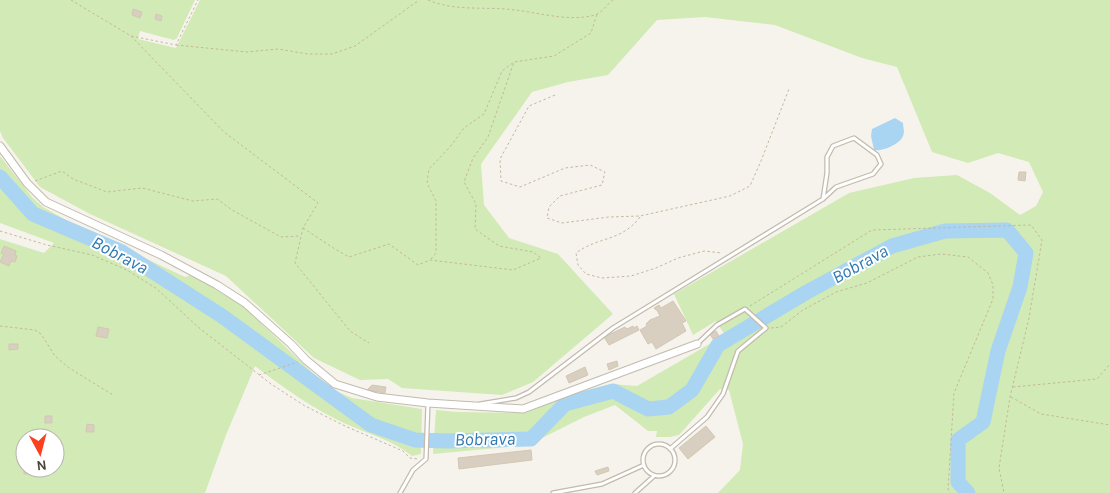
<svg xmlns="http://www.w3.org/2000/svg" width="1110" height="493" font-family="Karla,sans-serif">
<rect width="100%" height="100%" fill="#f6f3ec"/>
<path fill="#d2eab5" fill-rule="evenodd" d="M0,0H195L177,38L174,40L140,31L138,39L176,48L200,0H1110V493H718L740,470L743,444L729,390L720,389L679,435L670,437H656L657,431H648L615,405L584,417L528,445L433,454L436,410L457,412L526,413L569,395L612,384L637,386L725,335L716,321L693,335L674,294L849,193L914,178L957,175L990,193L1020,215L1036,206L1043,192L1029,162L998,153L968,163L932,152L897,67L862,58L775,25L705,17L657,20L608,75L568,82L532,92L481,164L484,205L509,238L558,254L613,314L533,382L502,395L402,388L388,379L360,380L314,358L226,276L90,214L40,187L3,138L0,131Z
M0,156L32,197L43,207L75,225L185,277L191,275L242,305L315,375L331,389L352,398L422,409L421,454L412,456C393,440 368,434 346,424C313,409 284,388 255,366L226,435L205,493H0V239L44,253L54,243L0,223ZM25,438H55V468H25Z"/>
<path fill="#a9d4f2" d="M895,118L903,123C903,127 905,132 903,136C900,144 882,152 874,150L871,136L872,129Z"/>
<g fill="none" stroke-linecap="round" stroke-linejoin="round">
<path stroke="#a9d4f2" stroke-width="15" d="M0,177L33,214L122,252L222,316L371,425L415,440L447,441L531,439L565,404L613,391L648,409L669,407L692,390L718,345L807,292L892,246L945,231L1007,230L1026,253L1020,287L998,351L983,422L958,440V482L968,493"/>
</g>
<path fill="#d8cfc1" stroke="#d3c7b4" d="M133,9L142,12L140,18L132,15Z
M156,14L162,16L161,21L155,19Z
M1019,172H1026L1025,181L1018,180Z
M4,246L16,251L15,255L17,256L15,262L11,261L9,266L0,262L4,254L1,253Z
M673,301L686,321L682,323L686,331L656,349L652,342L648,344L640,330L647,326L646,324L650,320L660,316L657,310H656L654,308L659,305L661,308Z
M633,326L634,328L637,326L639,330L609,345L604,337L625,327L627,329Z
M98,327L109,329L107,338L96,336Z
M716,331L719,336L713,339L710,334Z
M9,344H18V349L9,350Z
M617,361L618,366L609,370L607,364Z
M585,367L588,375L569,383L566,376Z
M372,385L386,387L385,393L367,390Z
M45,416H52V423H45Z
M87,424L94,425V432H86Z
M706,426L715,437L688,459L679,448Z
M531,450L532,460L459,469L458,458Z
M24,465L25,468H35V474H24Z
M608,467L609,471L597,475L595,471Z"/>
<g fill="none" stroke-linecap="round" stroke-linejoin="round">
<defs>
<path id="lane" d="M480,404L516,398L529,392L613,328L823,199L836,187L873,174L881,164L877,155L854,138L833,146L827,157V173L823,199
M643 460a16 16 0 1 1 32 0a16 16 0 1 1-32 0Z
M670,449L707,417L723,394L738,351L766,328L745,309L717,325L697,344
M400,493L413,470L426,459L428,403
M553,493L602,484L644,465
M635,493L654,476"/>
<path id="street" d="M0,146L27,183L46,202L161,255L217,285L245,303L291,344L306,360L335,384L377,397L428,403L523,409L697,344"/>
</defs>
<use href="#lane" stroke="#c2bbae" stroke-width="5.5"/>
<use href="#street" stroke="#c2bbae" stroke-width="9"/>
<path stroke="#c4b79f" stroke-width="1" stroke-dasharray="2.5 2.5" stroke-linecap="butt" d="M71,0L131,36L176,45L198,0
M428,0C456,12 486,6 515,10C541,13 569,22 595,15C602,13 607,4 613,0
M131,36L224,132L318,203L303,228L295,263L350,331L369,343
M176,45L247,52L278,49L308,54H332L355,46L419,0
M555,95L529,106L500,159L501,181L520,187L565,168L590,165L605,172L602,185L560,196L549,207L547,218L562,223L609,217L640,216L730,196L750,186L761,161L789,89
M35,181L62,171L73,179L107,192L142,188L193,201L217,199L232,210L281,237L299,236
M640,217C621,242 599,236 576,253L578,265L586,274L602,278L631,276L656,268L678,258L704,251L722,253
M303,228L335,249L349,257L389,244L418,265L430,260L513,270L541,258L533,252L499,246L475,229L476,204L464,182L473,158L488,137L514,62L554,56L591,33L597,14
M0,231L47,245L92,255L127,270L157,289L198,327L271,384L305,406L345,426L403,451L410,458L418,459
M431,259L436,253V201L427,183L429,169L450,147L464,128L484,114L502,71L514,62
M750,306L872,230L1031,225L1042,240L1029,318L1010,397L999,468L1004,493
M0,326L35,330L41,334L55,356L69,368L113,395
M771,328L781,327L803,310L836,292L867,283L918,257L941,254L968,257L988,273L993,285V299L954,393L948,489L950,493
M259,375L298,362
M1013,387L1097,379L1110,364
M1011,397L1041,414L1110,425"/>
<use href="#lane" stroke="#fff" stroke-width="3"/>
<use href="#street" stroke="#fff" stroke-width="7"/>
</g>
<g text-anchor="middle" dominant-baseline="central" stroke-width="4" stroke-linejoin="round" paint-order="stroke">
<g font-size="18" font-style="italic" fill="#2e7ab2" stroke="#fff">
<text transform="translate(120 255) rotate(28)">Bobrava</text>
<text transform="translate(860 264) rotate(-29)">Bobrava</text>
<text transform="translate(485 439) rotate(-1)">Bobrava</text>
</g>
</g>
<g transform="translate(40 453) rotate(173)"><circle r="24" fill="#ffffff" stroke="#b7b4b0"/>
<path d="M0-4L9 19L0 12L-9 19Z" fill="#fc3f1d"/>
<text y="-8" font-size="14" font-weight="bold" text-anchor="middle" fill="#4b4439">N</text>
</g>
</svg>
